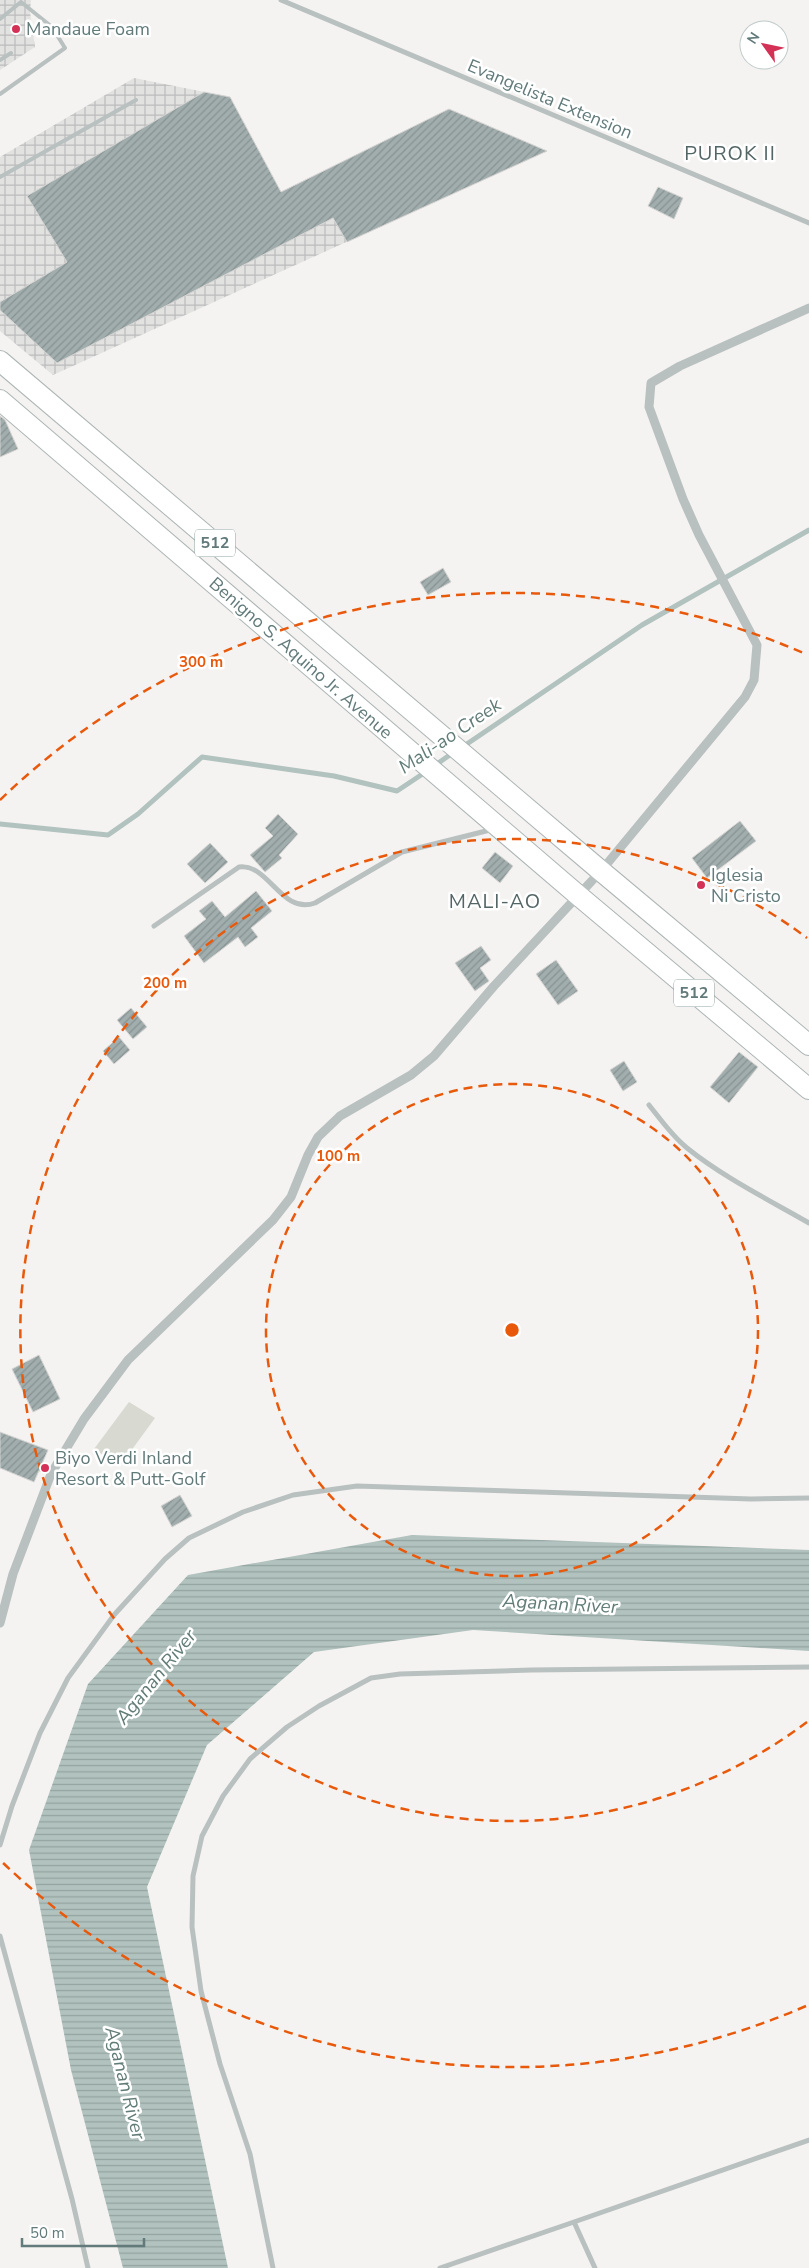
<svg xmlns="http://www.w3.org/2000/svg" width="809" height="2268" font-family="'Nunito Sans',sans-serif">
<defs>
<pattern id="industrial-grid" width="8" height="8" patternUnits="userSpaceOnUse" patternTransform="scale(1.25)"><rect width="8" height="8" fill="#e2e2e1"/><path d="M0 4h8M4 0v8" fill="none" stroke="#bbbcbb"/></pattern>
<pattern id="water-rules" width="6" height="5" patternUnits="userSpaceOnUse" patternTransform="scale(1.25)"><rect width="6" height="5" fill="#b1c2bf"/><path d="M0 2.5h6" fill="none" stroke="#93a3a0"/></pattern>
<pattern id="building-hatch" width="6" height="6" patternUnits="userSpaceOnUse" patternTransform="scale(1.25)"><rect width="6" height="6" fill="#a1aead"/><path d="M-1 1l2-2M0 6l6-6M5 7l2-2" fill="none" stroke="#879392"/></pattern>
</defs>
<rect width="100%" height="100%" fill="#f4f3f1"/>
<path fill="url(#industrial-grid)" d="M0,0H31L30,12L35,47L0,70Z
M134,78L230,97L281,192L449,109L547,151L53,375L0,331V157Z"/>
<path fill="#d8d9d0" d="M129,1402L155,1418L120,1466L94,1449Z"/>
<path fill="url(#water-rules)" d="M412,1535L809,1550V1651L473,1630L314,1652L207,1745L147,1887L228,2268H123L71,2070L29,1850L88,1684L188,1575Z"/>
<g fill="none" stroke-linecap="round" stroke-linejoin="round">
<path stroke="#b1c2bf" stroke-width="5" d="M461,748L642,625L809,530
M434,766L454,752
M0,824L108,835L138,814L202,757L334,776L397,791L427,771"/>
</g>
<path fill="url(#building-hatch)" stroke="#d5d4d3" d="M204,92L230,97L281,192L449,109L547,151L347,242L333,218L57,363L0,310V302L67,262L27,196Z
M658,187L683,198L674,219L648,206Z
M0,416L5,420L18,449L0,457Z
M443,568L451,582L428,595L420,582Z
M278,814L298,834L279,855L282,858L265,872L250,855L273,836L265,828Z
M740,821L756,841L707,878L692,858Z
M210,843L228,862L205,883L187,864Z
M495,852L513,866L500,883L482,868Z
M256,891L272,911L251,928L258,937L245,947L238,937L204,963L184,936L206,919L199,911L212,901L225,917Z
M481,946L491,960L480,968L489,981L475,991L455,963Z
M556,960L578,991L558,1005L536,974Z
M131,1008L147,1027L133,1039L117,1020Z
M119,1037L130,1050L114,1064L103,1051Z
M739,1052L758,1067L729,1103L710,1087Z
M624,1061L637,1082L623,1091L610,1070Z
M39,1355L60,1399L33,1412L12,1369Z
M0,1432L48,1450L34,1482L0,1468Z
M180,1495L192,1516L172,1527L161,1506Z"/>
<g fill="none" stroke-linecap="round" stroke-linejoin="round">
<defs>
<path id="primary" d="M0,361L601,871L809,1045
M0,400L579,896L809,1089"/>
</defs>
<use href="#primary" stroke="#adb5b5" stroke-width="22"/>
<path stroke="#b9c0c0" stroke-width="4" d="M0,19L21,2L52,27L65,48L0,94
M0,60L11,53
M0,177L136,100"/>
<path stroke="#b9c0c0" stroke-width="5" d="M281,0L809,223
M154,926L239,867C269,863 281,915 315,903L402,852L494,829
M649,1105C661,1120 672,1136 687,1148C723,1177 769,1200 809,1223
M0,1845L12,1806L40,1733L68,1678L114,1615L165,1559L189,1538L243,1512L293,1495L357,1486L751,1499L809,1498
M0,1936L72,2199L88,2268
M273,2268L250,2154L220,2064L201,1991L192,1927L193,1876L202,1836L223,1796L250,1759L287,1727L319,1706L371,1678L400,1674L531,1670L809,1667
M440,2268L574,2222
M595,2268L574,2222L809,2140"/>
<path stroke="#b9c0c0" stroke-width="9" d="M0,1623L13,1574L51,1474L84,1419L128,1360L273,1220L291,1197L308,1155L318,1137L340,1116L411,1075L434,1056L494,986L601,871L745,697L754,680L757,645L699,535L683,499L649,407L651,383L680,366L809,308"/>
<use href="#primary" stroke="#fff" stroke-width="20"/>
</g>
<g fill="none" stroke="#e8590c" stroke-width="2.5" stroke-dasharray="9 6">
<circle cx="512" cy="1330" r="246"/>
<path d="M807 1722A491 491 0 1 1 807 938"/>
<path d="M806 2006A737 737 0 0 1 0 1860M0 800A737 737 0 0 1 806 654"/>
</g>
<g fill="#d33155" stroke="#fff" stroke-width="2">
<circle cx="16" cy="29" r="5"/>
<circle cx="701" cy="885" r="5"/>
<circle cx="45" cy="1468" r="5"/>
</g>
<g text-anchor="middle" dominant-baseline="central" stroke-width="5" stroke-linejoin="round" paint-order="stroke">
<g fill="#fff" stroke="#91a2a2" stroke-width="1">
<rect x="195" y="529.5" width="40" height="27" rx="4"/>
<rect x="674" y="979.5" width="40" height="27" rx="4"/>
</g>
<g font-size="16" font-weight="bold" fill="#627a7a">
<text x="215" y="543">512</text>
<text x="694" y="993">512</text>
</g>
<g font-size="18" fill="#627a7a" stroke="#fff" text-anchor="start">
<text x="26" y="29">Mandaue Foam</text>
<text x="711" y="875">Iglesia<tspan x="711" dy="21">Ni Cristo</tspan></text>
<text x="55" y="1458">Biyo Verdi Inland<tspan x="55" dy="21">Resort &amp; Putt-Golf</tspan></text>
</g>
<g font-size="18" fill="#627a7a" stroke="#fff">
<text transform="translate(550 99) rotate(23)">Evangelista Extension</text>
<text transform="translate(301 658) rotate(41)">Benigno S. Aquino Jr. Avenue</text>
</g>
<g font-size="19" font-style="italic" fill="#617c77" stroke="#fff">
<text transform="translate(450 736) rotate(-34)">Mali-ao Creek</text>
<text transform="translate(560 1604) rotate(3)">Aganan River</text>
<text transform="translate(156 1677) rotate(-51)">Aganan River</text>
<text transform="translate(125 2083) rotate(76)">Aganan River</text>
</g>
<g font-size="20" letter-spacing="1" fill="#536565" stroke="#fff">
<text x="730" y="153">PUROK II</text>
<text x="495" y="901">MALI-AO</text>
</g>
</g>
<circle cx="512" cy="1330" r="8" fill="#e8590c" stroke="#fff" stroke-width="2.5"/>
<g font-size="15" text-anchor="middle" font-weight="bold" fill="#e8590c" stroke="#fff" stroke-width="5" stroke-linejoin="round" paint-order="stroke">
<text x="201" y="667">300 m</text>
<text x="165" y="988">200 m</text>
<text x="338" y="1161">100 m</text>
</g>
<g transform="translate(764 45) rotate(303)"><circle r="24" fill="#ffffff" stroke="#c0caca"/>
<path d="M0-4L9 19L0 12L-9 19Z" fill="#d33155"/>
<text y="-8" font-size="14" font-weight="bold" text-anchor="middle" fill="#627a7a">N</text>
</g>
<path d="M22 2238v8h122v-8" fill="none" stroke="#627a7a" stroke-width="2.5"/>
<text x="30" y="2238" font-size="15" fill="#627a7a" stroke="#ffffff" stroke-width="4" paint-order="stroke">50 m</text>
</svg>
